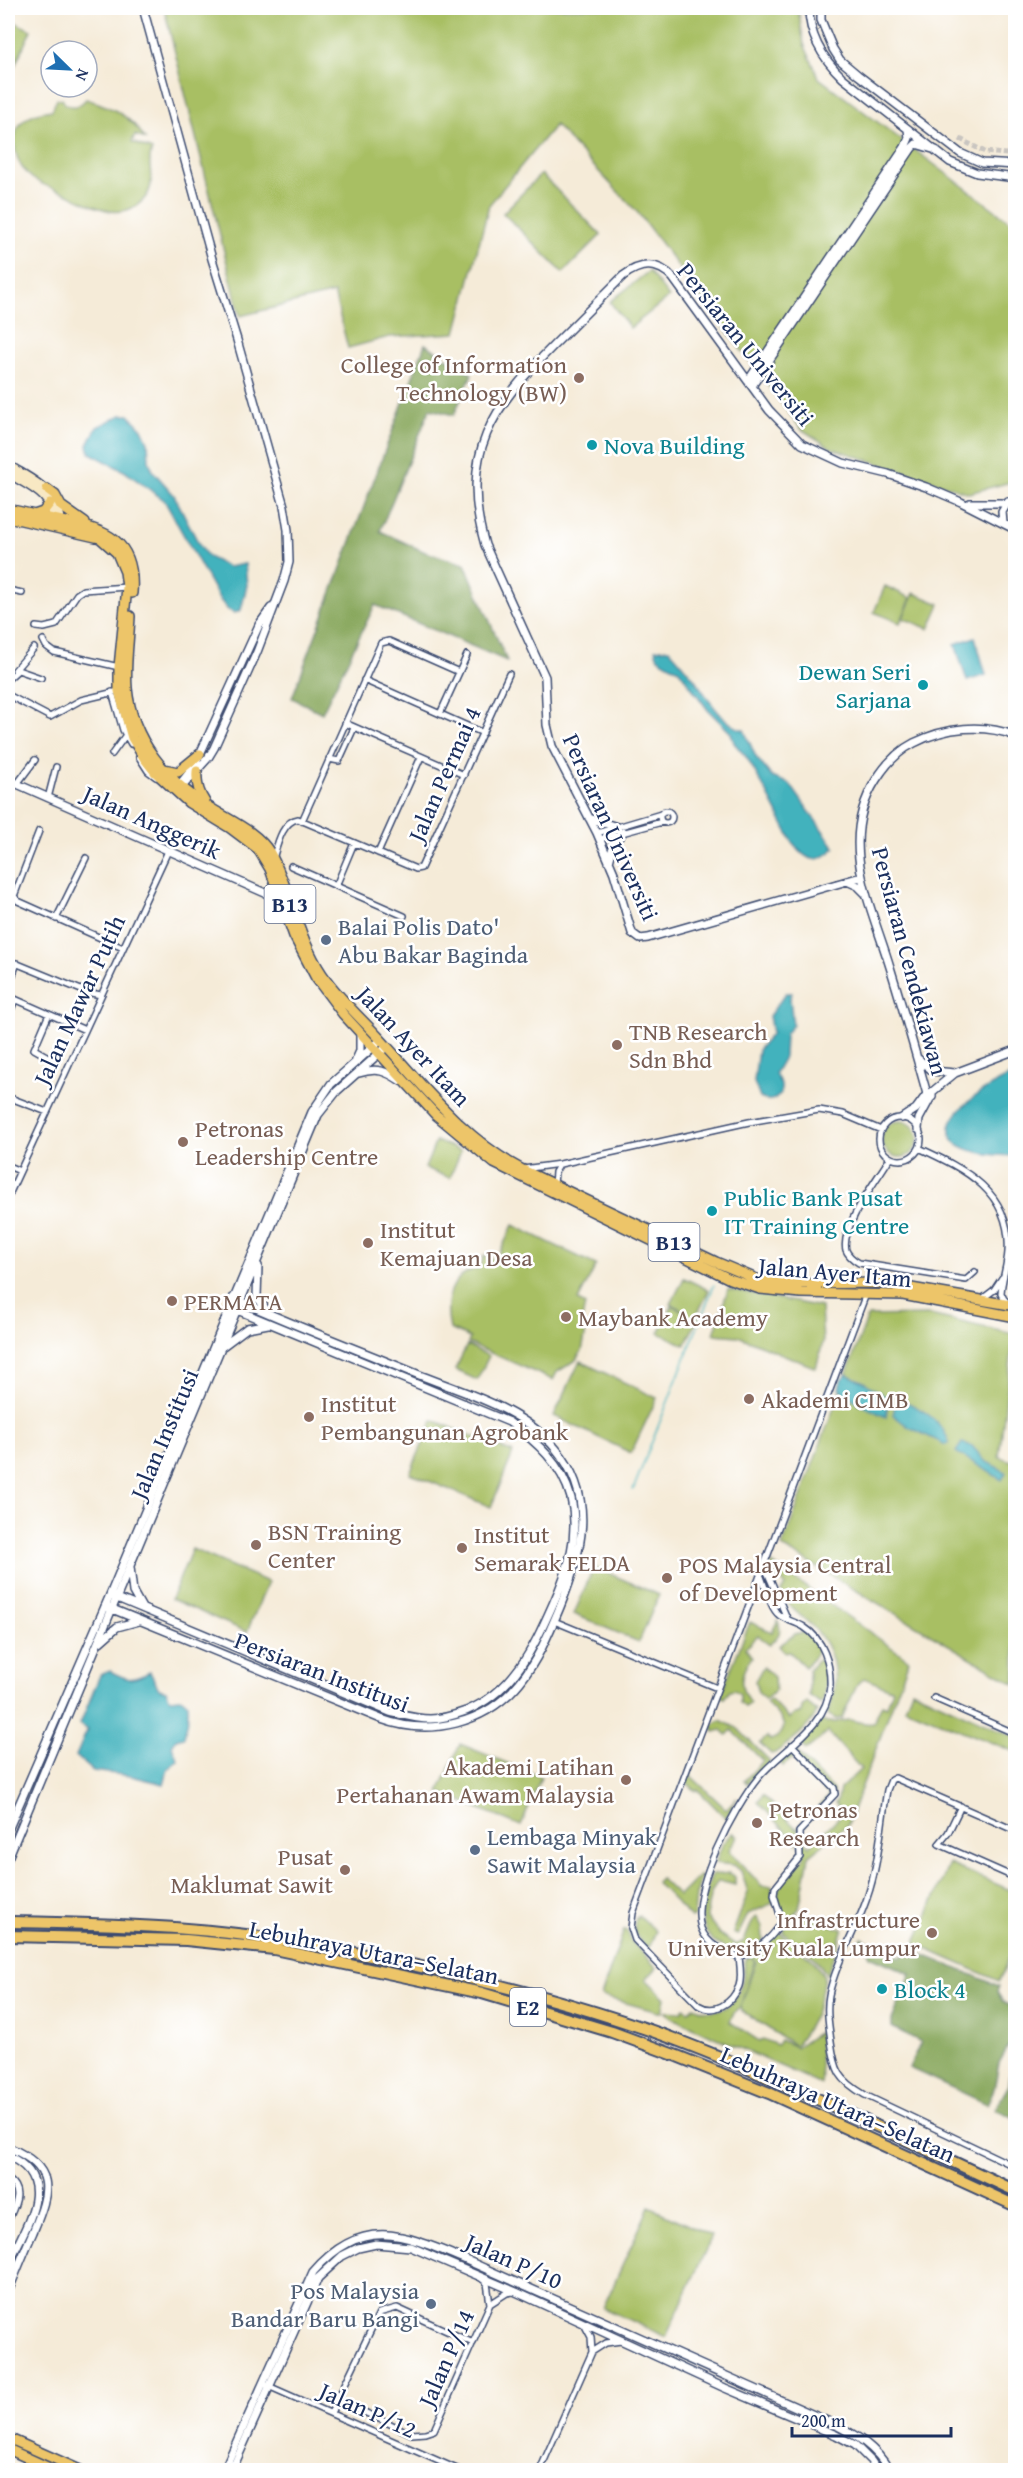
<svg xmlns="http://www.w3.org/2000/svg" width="1023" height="2478" font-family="'Gentium Book Plus',serif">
<rect width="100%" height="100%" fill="#fff"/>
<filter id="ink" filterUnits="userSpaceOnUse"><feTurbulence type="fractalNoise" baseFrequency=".0167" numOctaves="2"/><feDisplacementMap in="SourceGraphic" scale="12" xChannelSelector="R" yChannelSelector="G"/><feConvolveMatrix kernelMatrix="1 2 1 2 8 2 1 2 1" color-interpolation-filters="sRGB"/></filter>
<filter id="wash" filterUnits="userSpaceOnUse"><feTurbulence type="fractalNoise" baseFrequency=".008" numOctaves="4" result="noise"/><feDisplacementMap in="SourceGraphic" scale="24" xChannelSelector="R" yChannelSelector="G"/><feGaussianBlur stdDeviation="1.35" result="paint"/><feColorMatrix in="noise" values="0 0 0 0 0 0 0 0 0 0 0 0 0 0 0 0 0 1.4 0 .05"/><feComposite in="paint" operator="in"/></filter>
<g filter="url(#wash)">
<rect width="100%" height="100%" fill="#f5ebd8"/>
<path fill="#a8bf64" stroke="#627761" stroke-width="1.5" d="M164,8H798L804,44L819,78L1015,225V481L969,493L831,448L801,429L638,213L555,125L489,205L456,333L389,337L348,348L334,293L240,316Z
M8,19L31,30L8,81Z
M57,99H62L65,104C74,108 79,107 86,99C112,107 130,115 145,139L135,135L132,142L152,150C145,166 158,182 145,198C122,225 91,205 66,193C55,189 41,185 32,178C16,166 7,137 23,121C31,113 41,112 52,110Z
M541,174L601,235L563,273L503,213Z
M649,271L669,297L630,328L610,302Z
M885,586L911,598L900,623L874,612Z
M914,593L940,604L929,629L903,618Z
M882 1139a18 18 0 1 1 36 0a18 18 0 1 1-36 0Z
M436,1141L461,1151L450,1178L425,1168Z
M513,1225L596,1265L578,1301L585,1305L582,1319L586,1331L582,1351L575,1361L557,1372L553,1380L468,1343L470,1338L450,1329C444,1303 449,1274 479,1268L484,1256L496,1260Z
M684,1278L709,1290L696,1317L698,1318L685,1345L659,1333L672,1306L686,1312L671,1304Z
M728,1289L821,1307L823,1342L816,1368L738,1336L714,1334Z
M930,1315L1014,1334L999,1457L1015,1462V1684L782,1547L868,1316Z
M467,1345L489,1356L477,1380L455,1370Z
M580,1361L657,1398L631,1453L554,1416Z
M433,1420L513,1453L491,1507L410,1473Z
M192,1549L268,1582L247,1632L171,1599Z
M772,1563L909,1660L848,1824L809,1856L799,1909L784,1923C783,1914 779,1907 778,1899C775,1881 795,1871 804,1857L801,1843L803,1839L810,1846L843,1813L835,1803L838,1799L840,1789L861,1769L828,1732L806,1750L799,1743L820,1721C832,1724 837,1721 849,1720C857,1720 864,1725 873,1723L882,1704L887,1706L893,1690L864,1678L858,1683L842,1718L836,1719L827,1714C840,1684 837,1650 812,1626C799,1614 789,1608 781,1592L785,1586L782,1580L777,1581L770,1566Z
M594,1567L659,1595L639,1642L574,1614Z
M778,1620C782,1633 779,1636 769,1645L758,1635L745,1648L752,1657C740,1672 737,1688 751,1703L745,1707L740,1703V1694L734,1690L730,1691L724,1698L720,1696L750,1622L772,1632Z
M803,1632L813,1637L818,1648L815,1656L805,1667L789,1651L785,1652L779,1646L795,1634Z
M818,1660L825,1662C826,1676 826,1688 823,1701L820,1703L809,1695V1670Z
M763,1667L774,1677L775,1690L765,1700L758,1692L755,1681Z
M912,1690L1015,1737V1752L905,1708Z
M770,1699L789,1719L795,1714L801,1713L802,1707L807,1702L817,1712C807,1731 791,1741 775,1753L771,1754L760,1743L767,1737L771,1740C796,1729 778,1715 766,1703Z
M720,1720L737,1728L770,1761L762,1772H758L747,1784L744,1781L763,1761L732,1730L727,1735L722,1730L714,1732L712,1725Z
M460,1744L541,1777L521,1826L439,1792Z
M792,1747L833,1790L834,1794L798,1831L797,1843L758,1802L763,1795L797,1829L829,1796L793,1758L783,1766L778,1760Z
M692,1766L691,1776L726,1809L737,1798L726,1818L698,1790L696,1791L686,1782Z
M732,1833L737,1836L729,1851L762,1886H772L773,1903L748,1914L738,1935L733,1933L748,1892L741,1871L734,1865L715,1863L723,1843Z
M949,1864L1015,1892V1943L999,1981L915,1944Z
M729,1873L735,1877V1885L719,1881C710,1889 707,1907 707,1918L719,1934L736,1945L744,1941L753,1920L757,1917L762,1927L763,1940C740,1958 705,1950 702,1917C701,1904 707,1887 712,1875Z
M700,1875L701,1877L696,1895L694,1916L691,1918L656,1882L660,1878L679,1896Z
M796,1914L843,1929L827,1975L816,1959L783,1932L786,1923Z
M640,1916L656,1931C652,1937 654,1942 647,1949C638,1939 631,1932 636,1918Z
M624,1930L627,1931L632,1942L657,1968L646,1979L665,1998L662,2012H658L601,1996Z
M779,1932L814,1961L824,1977C819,2009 814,2020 795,2046L742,2011L741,2006L756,1961L752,1956Z
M751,1956L755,1960L740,2007L734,2012L730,2022L759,2041L763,2039L777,2045L780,2040L796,2047L819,2032L821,2084L672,2018L665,2011L681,2012L684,2008L689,2011L694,2006C714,2016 733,2010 740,1988C744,1978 743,1969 746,1959Z
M649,2207L712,2236L666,2337L603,2308Z"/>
<path fill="#86a65a" stroke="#506a5c" stroke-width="1.5" d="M425,344L472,374L454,415L430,409L380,531L425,552L465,564L507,661L375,605L322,713L292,698Z
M861,1938L900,1957L912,1950L999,1986L997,1992L1003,2002L1015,2009V2035L999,2063L994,2089L987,2104L909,2068L921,2042L892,2027V2020L911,1974L870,1956L867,1949L859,1944Z
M1011,2065L1015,2068V2118L995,2109L1009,2085Z"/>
<path fill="#43b2bd" stroke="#2f708e" stroke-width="1.5" d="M121,415H129L142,429L148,442L149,461L153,471L174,495L200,546L208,557L228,567L245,564L247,585L241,610L235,613L228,610L220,600L164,500L124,471L90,453L88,445L97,427Z
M975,637L986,675L967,681L955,644Z
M655,649H669C678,659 688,670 696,681C707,697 723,725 744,730L756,757L772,777L790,784L835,848C817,865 807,862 793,843L767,793L747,758L734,743L731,733L708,710L679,670L658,658Z
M786,993H792L790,998L793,1025L785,1034L784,1057L775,1073L781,1085V1094C774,1101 768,1102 760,1098L754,1082L758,1050L772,1033L769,1016Z
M1015,1074V1156C910,1154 948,1103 1015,1074Z
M846,1374L864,1382L889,1399L886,1417L860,1404L839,1389L841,1380Z
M901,1400C920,1407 944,1422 949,1443L946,1445L909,1427L893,1415L896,1401Z
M962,1443L972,1446L985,1461L1006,1472L1002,1480L956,1452Z
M110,1671C128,1681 132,1681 150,1672L159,1689L166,1691L170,1699L181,1698L188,1704V1719L184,1737L176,1739L172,1746L178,1760L168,1769L164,1784L131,1776L93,1771L76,1756L87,1730L80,1724L100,1675Z"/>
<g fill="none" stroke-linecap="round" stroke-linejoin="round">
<path stroke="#43b2bd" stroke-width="1.5" d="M633,1490L714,1285"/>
</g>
</g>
<g filter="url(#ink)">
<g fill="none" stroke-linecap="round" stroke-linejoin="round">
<path stroke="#c9c5c0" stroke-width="5" stroke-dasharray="5 2.5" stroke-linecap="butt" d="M960,139L985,152L1016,155"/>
<defs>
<path id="minor" d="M8,590L22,593
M36,627L44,628L56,625L77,594L83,590L127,587
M43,640L46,646L54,652L119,667
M15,670L34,648
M8,679L18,670L41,678
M364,680L483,733
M112,692L123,730L131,744
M8,695L50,717L81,700L119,691
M440,714L467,655
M345,723L464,775
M112,754L125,736
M139,757L148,771L156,777
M329,759L339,761L354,728
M17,784L35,760
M48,798L56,767
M660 817a6 6 0 1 1 12 0a6 6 0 1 1-12 0Z
M302,821L381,643L389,641L459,672
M39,831L14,896L18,901L123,948
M597,833L661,814
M600,839L662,822
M378,853L421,757
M273,859C277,846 282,821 298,819L416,869L421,868L509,674
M291,866L404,916
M336,886L354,843
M56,919L86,858
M8,960L86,992L101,995
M8,989L17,963
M8,996L85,1030
M49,1014L34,1049L50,1058
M8,1017L15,1000
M8,1097L47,1112
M879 1139a21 21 0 1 1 42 0a21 21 0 1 1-42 0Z
M919,1148C965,1169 1012,1192 1008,1252C1007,1266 1002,1279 1001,1293L1004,1299L1009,1304
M890,1158C878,1178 840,1227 846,1250C848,1256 854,1260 859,1263L966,1280L975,1272
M8,1166L20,1171
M523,1169L560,1164L749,1122L819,1110L843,1114L881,1130
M554,1185L555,1172L560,1164
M8,1197L168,851
M982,1299L994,1290L1002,1278
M764,1565L787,1618
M760,1574C764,1583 771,1610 779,1615C785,1620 796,1622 804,1627C823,1639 831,1664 830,1686C827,1728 782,1749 758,1778C735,1806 689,1891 701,1928C707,1945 723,1951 739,1957C757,1950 773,1938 782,1921L774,1895L775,1888L800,1857L799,1832L835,1794L834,1788L792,1745
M554,1621L717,1688
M934,1698L1016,1734
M961,1806L948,1833L939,1844L1016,1878
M1016,1831L895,1778L891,1780L887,1790C881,1825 879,1864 867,1898C856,1931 836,1961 829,1995C826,2010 829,2026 831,2041C835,2071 839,2080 865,2095L1016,2167
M739,1957C740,1966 742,1977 739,1986C732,2004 714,2015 698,2005L635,1940L631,1928L633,1913L866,1294
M8,2179C24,2191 15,2205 8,2221
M481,2278L487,2283L490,2304
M592,2352L606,2343L621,2341
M266,2385L459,2470
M338,2400L412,2434L425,2433L434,2430L490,2304L507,2293L513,2292
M331,2413L379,2313L397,2308L473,2343
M8,2467L15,2470
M540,2470L592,2352L591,2337L584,2324"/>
<path id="tertiary" d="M143,8L212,259L237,340L284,506L288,530L289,562L284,581L257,652L214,748L208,758L180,789
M809,8C809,36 823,59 843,78L950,162L977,173L1016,178
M821,8V20L833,49L840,60L858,75L960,153L982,163L1016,165
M748,381L905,147L909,138L908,129
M752,386L912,148L916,144L936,150
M970,503H1001
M1003,523L1002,512L1008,502
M8,780L281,900
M177,788L193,768L200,754L259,625L271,608
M589,818L617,827
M609,862L614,843L623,832
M861,877L648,938L640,939L632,933L614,873L597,833L552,746L547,725L545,677L485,545C459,454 492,407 554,345C577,322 600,299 623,276C640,263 658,261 673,278L769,410L802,444L843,463L888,474L926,487L961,502L1016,530
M847,881L858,886L866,894
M917,1058L933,1071L955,1073
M356,1060L360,1051V1033
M359,1073C377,1067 386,1071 401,1081
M932,1097L927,1094C915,1051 903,1009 890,967C871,904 837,842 876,780C886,764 898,751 914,743C946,727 982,723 1016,736
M902,1118L916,1109L927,1094L932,1092L955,1073L1016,1050
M918,1129L919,1119L932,1095
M258,1266L257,1297L265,1308
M223,1346L247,1328L268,1324
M130,1567L133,1592L142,1608
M110,1595L390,1712C403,1715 417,1719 430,1719C442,1719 455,1715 466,1711C514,1691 533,1649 553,1604C568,1571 580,1535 571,1498C562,1464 537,1442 509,1422L230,1307
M105,1606L381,1719C430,1737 486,1724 520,1682C538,1660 549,1633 560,1607C582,1553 597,1498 556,1449C523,1409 468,1394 422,1376C359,1350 295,1326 233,1298
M100,1642L117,1627L139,1621
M8,1830L110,1595L312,1112L331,1084L381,1040
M8,1858L318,1115L337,1091L383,1050
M8,2147C56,2168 51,2189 33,2232C24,2252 16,2272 8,2292
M8,2156C61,2179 24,2228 8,2265
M224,2470L313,2272C363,2214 406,2235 466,2260L834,2424C856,2435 876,2447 889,2470
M232,2470L318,2278L342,2256L358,2248L376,2244L411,2247L516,2292L725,2388L836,2435L855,2445L871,2461L877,2470"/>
<path id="secondary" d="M8,465C31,480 63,492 60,525
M8,473C29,486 55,495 53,523"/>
<path id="primary" d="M47,489L55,495L61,506L85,523
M8,509C26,513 44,517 62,521C107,530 136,540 132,593
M34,515L43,512L50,503
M8,517L100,538L117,553L125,572L127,587L119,667V691L132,738L144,758L155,772L189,803L230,828L258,849L270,869L294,936L316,978L343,1014L435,1114L494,1163L730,1279L760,1289L801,1293L903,1295L1016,1317
M130,616C129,640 125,664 127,688C132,740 167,781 209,807C229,820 258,832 270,853C291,890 297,936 322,974C339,999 362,1019 382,1041C425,1088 464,1139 521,1169L716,1262L759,1280L798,1284L882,1283L1016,1306
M164,769L178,772L200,754
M197,771C196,783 198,792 205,802
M8,2438L80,2470
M8,2449L54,2470"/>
<path id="motorway" d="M8,1922C67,1923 128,1924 187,1929C265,1935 342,1949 417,1966C507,1986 596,2009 682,2042C796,2086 905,2140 1016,2191
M8,1936L186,1940L274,1949L482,1993L612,2032L677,2056L769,2093L1016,2206"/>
</defs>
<use href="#minor" stroke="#3c4b70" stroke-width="8"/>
<use href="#tertiary" stroke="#3c4b70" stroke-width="10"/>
<use href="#secondary" stroke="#3c4b70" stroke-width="11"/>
<use href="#primary" stroke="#3c4b70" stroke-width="12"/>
<use href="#motorway" stroke="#3c4b70" stroke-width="14"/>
<use href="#minor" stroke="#fff" stroke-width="5"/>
<use href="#tertiary" stroke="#fff" stroke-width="7"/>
<use href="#secondary" stroke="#f8e8c3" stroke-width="8"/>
<use href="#primary" stroke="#edc569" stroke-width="9"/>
<use href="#motorway" stroke="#edc569" stroke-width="10"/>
</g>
</g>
<g fill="#8d6e63" stroke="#fff" stroke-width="2">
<circle cx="579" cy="378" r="6"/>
<circle cx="617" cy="1045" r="6"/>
<circle cx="183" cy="1142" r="6"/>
<circle cx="368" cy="1243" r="6"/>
<circle cx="172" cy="1301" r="6"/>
<circle cx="566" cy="1317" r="6"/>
<circle cx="749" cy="1399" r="6"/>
<circle cx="309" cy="1417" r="6"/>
<circle cx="256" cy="1545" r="6"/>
<circle cx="462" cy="1548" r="6"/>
<circle cx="667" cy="1578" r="6"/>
<circle cx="626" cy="1780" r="6"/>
<circle cx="757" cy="1823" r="6"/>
<circle cx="345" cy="1870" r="6"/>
<circle cx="932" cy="1933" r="6"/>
</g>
<g fill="#0f9aa8" stroke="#fff" stroke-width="2">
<circle cx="592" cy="445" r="6"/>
<circle cx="923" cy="685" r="6"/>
<circle cx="712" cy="1211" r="6"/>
<circle cx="882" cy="1989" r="6"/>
</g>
<g fill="#5c6f8a" stroke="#fff" stroke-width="2">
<circle cx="326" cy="940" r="6"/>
<circle cx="475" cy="1850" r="6"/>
<circle cx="431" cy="2304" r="6"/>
</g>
<g text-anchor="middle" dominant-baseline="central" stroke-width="5" stroke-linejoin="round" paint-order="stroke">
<g fill="#fff" stroke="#5f6d8e" stroke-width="1.5">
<rect x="264.5" y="885" width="51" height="38" rx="4.5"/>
<rect x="648.5" y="1223" width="51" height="38" rx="4.5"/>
<rect x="510" y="1988" width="36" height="38" rx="4.5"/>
</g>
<g font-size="22" font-weight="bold" fill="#1b2f5e">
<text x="290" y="904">B13</text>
<text x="674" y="1242">B13</text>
<text x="528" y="2007">E2</text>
</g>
<g font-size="24" fill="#1b2f5e" stroke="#fff">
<text transform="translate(746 344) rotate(51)">Persiaran Universiti</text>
<text transform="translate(444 774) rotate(-66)">Jalan Permai 4</text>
<text transform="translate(152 822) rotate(24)">Jalan Anggerik</text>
<text transform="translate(611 827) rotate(66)">Persiaran Universiti</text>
<text transform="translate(910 961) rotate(75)">Persiaran Cendekiawan</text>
<text transform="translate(79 1000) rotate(-65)">Jalan Mawar Putih</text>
<text transform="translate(414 1046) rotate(47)">Jalan Ayer Itam</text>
<text transform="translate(835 1272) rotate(5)">Jalan Ayer Itam</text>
<text transform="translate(164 1434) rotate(-67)">Jalan Institusi</text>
<text transform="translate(322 1672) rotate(21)">Persiaran Institusi</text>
<text transform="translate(374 1952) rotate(11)">Lebuhraya Utara–Selatan</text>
<text transform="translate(838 2104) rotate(24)">Lebuhraya Utara–Selatan</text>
<text transform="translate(514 2261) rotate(24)">Jalan P/10</text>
<text transform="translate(446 2358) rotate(-66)">Jalan P/14</text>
<text transform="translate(368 2410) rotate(24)">Jalan P/12</text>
</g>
<g font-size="24" fill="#785e54" stroke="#fff" text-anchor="start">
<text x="567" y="364" text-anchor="end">College of Information<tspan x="567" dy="28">Technology (BW)</tspan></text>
<text x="629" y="1031">TNB Research<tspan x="629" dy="28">Sdn Bhd</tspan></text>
<text x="195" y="1128">Petronas<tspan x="195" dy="28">Leadership Centre</tspan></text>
<text x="380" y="1229">Institut<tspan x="380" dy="28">Kemajuan Desa</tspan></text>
<text x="184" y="1301">PERMATA</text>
<text x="578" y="1317">Maybank Academy</text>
<text x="761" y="1399">Akademi CIMB</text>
<text x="321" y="1403">Institut<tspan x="321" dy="28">Pembangunan Agrobank</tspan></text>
<text x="268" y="1531">BSN Training<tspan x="268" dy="28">Center</tspan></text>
<text x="474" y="1534">Institut<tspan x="474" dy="28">Semarak FELDA</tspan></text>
<text x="679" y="1564">POS Malaysia Central<tspan x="679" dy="28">of Development</tspan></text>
<text x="614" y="1766" text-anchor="end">Akademi Latihan<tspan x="614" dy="28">Pertahanan Awam Malaysia</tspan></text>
<text x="769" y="1809">Petronas<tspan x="769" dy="28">Research</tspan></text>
<text x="333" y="1856" text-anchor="end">Pusat<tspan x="333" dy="28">Maklumat Sawit</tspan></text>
<text x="920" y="1919" text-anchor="end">Infrastructure<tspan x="920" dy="28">University Kuala Lumpur</tspan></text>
</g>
<g font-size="24" fill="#0d838f" stroke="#fff" text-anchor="start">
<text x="604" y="445">Nova Building</text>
<text x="911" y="671" text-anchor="end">Dewan Seri<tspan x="911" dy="28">Sarjana</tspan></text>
<text x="724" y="1197">Public Bank Pusat<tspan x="724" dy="28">IT Training Centre</tspan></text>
<text x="894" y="1989">Block 4</text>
</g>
<g font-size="24" fill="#4e5e75" stroke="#fff" text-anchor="start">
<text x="338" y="926">Balai Polis Dato'<tspan x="338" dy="28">Abu Bakar Baginda</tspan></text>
<text x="487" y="1836">Lembaga Minyak<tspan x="487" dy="28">Sawit Malaysia</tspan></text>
<text x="419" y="2290" text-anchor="end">Pos Malaysia<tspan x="419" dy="28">Bandar Baru Bangi</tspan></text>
</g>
</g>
<rect width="1023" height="2478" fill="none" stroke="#fff" stroke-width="30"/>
<g transform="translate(69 69) rotate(114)"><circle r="28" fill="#ffffff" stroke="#a4acbf" stroke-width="1.5"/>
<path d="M0-4.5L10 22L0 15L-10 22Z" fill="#1f6fb2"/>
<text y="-9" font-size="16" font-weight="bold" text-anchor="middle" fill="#1b2f5e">N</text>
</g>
<path d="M792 2427v9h159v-9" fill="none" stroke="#1b2f5e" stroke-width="3"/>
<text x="801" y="2427" font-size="18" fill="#1b2f5e" stroke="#ffffff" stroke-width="4.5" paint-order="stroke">200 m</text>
</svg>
